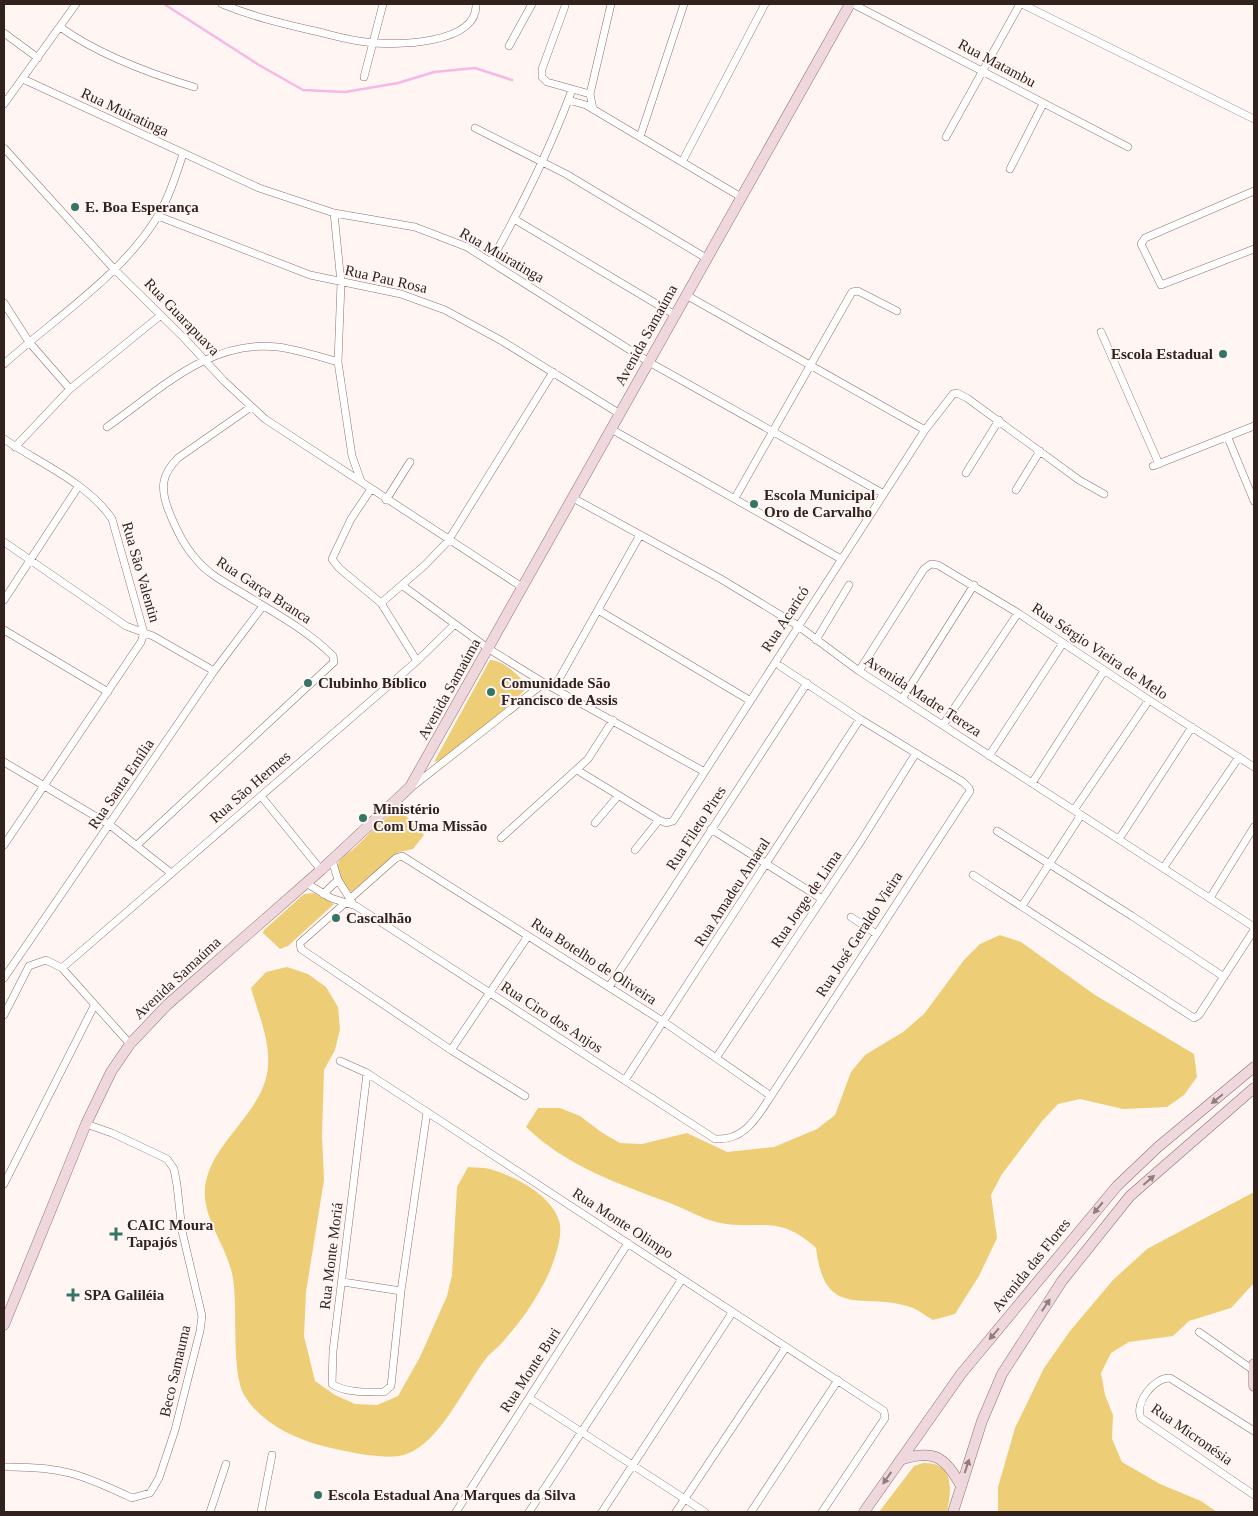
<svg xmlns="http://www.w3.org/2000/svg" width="1258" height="1516" font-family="Georgia,serif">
<rect width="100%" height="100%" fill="#fff6f4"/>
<path fill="#edcd75" d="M490,660C503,660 518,675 526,684L525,690C506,707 456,758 434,762Z
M393,814L406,816L424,835L413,849L399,852L351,892C344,884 335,875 338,864C340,858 347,854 352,850C364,841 380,819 393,814Z
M314,893L334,904L288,946L280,949L263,933L264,930L304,894Z
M1000,935L1021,942L1095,995L1194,1054L1197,1077L1184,1095L1167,1107L1123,1109L1080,1099L1058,1104L1043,1120L1002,1174L991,1195L997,1238L979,1276L955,1314L933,1320C927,1317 920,1311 913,1308C865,1290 825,1323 816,1248C776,1212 761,1232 716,1222C700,1218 686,1209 670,1203C619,1184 566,1166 526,1127L538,1108H560L580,1116L601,1132L620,1143L642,1144L687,1133L727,1152L774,1147L817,1129L835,1115L851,1072L865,1055L903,1032L924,1014L964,960L980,944Z
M287,967L308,974L326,987L338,1007L340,1029L335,1050L324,1070L322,1136L324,1180L306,1292L304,1336L315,1381L335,1395L355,1404L377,1405L398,1396L420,1357L447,1296L452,1275L457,1187L468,1167C476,1168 485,1167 493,1170C516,1177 552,1196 559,1221C564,1234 554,1262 548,1275C537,1298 523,1319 506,1338C501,1345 494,1350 488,1356C465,1384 438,1450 399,1456C378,1459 344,1451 323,1446C294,1439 260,1422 244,1395C231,1371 238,1309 233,1279C229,1251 208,1227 205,1198C201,1151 255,1121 266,1078C274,1048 259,1017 251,988L266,972Z
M1254,1192V1283L1231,1308L1189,1321L1173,1336L1129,1342L1111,1353L1101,1373L1105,1395L1113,1415L1112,1439L1122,1462L1160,1484L1201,1501L1217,1512H998V1487L1015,1428L1044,1368L1070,1331L1113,1280L1147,1249Z
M923,1463C956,1462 951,1491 947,1512H879L914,1466Z"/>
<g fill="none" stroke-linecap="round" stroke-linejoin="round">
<path stroke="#f7b8e5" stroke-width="2.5" d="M164,4L259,65L303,90L345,92L398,83L434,72L475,68L512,80"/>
<defs>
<path id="street" d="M222,4C251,16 280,23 310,30C329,34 346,40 366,42C393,46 478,45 476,4
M853,4L1128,147
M1022,4L1254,119
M565,6L542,69V77L547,82L590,94
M60,27C99,55 148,73 194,87
M4,33L38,58
M509,46L532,4
M364,77L383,4
M23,79L259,188L334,213L415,227L467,247L649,362L884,494
M568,100L586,105L741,197
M4,104L76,4
M593,109L590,94L611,4
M475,128L566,174L706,258
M640,137L684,4
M946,137L1020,4
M4,148L114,269L185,339L224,381L265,419L522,587
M682,162L765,4
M1010,169L1043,104
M1254,191L1145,238L1141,244L1161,285L1254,249
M334,213L341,283L338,362L352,456L361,481
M158,216L310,275L401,294L445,310L502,341L620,414
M514,219L675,315
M491,261C522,206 550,149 572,90
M686,295L925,430
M4,303L29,342L70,389
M1101,332L1159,464
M4,364C55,318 124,274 159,214C170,195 176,175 183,154
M107,427C160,390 209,339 278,347C299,350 318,356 338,362
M611,429L841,559
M1228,438L1254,501
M4,439C39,463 88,483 112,519L144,633L141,642L4,845
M15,447L70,389L161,315
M1153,466L1254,426
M966,473L999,420
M371,489L351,519L332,559L339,568L381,603L417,661
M1016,490L1040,451
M573,498L721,579L797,625L859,671L1254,927
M735,498L852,292L858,291L897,311
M386,500L410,462
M4,542L126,626L153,636L214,671
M403,586L489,649L544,683L703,771
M4,600L78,487
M381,603L425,565L448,541L553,372
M598,610L749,700
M4,630L108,692
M816,640L849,585
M859,671L924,569L931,564L938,565L1018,613L1149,700L1254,767
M554,688L640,535
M902,699L974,585
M943,725L1018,613
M989,756L1063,643
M4,762L110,825L171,873
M577,770L659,820L667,823L673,821L925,430L953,394L957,393L967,398L1079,480L1104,494
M1032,783L1104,671
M413,786L544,683
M261,796L321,870
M1074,810L1149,700
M595,823L618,796
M711,829L822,899
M997,831L1132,916L1224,977
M501,838L588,759L613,720
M1119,839L1192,727
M137,845L334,662L333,656C306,629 271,611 239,591C224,582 207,573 196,559C183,545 175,527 168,509C160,487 162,474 178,458L251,407
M635,850L659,820
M332,860L338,880L352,902
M1164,867L1239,757
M973,875L1194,1018L1199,1015L1254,930
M306,883L331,898L356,906L715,1139C745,1141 757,1117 771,1096L970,791L969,788L963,782L860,719L780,666
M323,894L338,880
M1210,898L1254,827
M1022,906L1081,815
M851,917L875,933
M62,968L417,661L454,625
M4,978L214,671L263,606
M609,987L807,683
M4,1015L29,966L46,960L62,968L130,1044
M451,1050L528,936
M716,1058L861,841L916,753
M340,1061L367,1073L427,1112L884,1411L885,1418L822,1512
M367,1073L333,1351L332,1384C345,1393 368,1392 384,1392L391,1386L401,1291L427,1112
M625,1080L860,719
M525,1096L451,1050L301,949L300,943L396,858L402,856L664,1022L771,1096
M4,1184L94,1006
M343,1282L401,1291
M1199,1332L1253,1370
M529,1398L705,1512
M1254,1431L1170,1378C1155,1377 1134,1402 1141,1418L1254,1495
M4,1467C61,1466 81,1474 132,1498L150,1493L159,1478L175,1430L200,1331L202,1316L182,1231L177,1185L174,1169L167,1159L112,1133L86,1124
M210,1512L226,1464
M261,1512L272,1455
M456,1512L628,1243
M529,1512L682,1279
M602,1512L732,1313
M676,1512L786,1347
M751,1512L838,1380"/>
<path id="secondary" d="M4,1325L86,1124L111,1072L130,1044L167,1005L321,870L410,787L850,4
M1254,1364V1386
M900,1460C933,1449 945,1456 961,1486
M864,1512L961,1374L1117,1186L1158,1147L1254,1067
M953,1512L982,1421L1002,1374L1062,1281L1130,1196L1254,1088"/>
</defs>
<use href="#street" stroke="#946f66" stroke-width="8"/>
<use href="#secondary" stroke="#946f66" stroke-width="11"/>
<use href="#street" stroke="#fff" stroke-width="7"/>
<use href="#secondary" stroke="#eed8dd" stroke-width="10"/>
</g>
<defs><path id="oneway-solid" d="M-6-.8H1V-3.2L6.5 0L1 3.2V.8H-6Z" transform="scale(1.25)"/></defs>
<g fill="#907d7e">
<use href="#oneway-solid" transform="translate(1217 1099) rotate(141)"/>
<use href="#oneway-solid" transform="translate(1149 1180) rotate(-41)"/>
<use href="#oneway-solid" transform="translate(1098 1208) rotate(130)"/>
<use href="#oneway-solid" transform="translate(1046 1305) rotate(-56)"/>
<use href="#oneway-solid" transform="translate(994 1334) rotate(131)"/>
<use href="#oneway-solid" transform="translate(967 1466) rotate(-72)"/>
<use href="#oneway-solid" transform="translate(887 1478) rotate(125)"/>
</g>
<g fill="#347565" stroke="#fff6f4" stroke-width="2">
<circle cx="75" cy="207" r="5"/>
<circle cx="1223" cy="354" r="5"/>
<circle cx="754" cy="504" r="5"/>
<circle cx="308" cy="683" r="5"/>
<circle cx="491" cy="692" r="5"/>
<circle cx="363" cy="818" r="5"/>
<circle cx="336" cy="918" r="5"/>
<path d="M113.5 1226.5h5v5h5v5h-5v5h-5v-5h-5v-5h5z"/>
<path d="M70.5 1287.5h5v5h5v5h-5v5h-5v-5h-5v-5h5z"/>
<circle cx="318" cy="1495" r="5"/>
</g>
<g text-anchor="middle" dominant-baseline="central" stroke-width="4" stroke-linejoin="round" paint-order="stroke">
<g font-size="15" fill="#31221e" stroke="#fff6f4">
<text transform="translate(997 63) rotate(28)">Rua Matambu</text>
<text transform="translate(125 112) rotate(25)">Rua Muiratinga</text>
<text transform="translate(502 255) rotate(30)">Rua Muiratinga</text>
<text transform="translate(386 279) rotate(13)">Rua Pau Rosa</text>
<text transform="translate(182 317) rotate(46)">Rua Guarapuava</text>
<text transform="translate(646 335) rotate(-61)">Avenida Samaúma</text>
<text transform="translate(141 572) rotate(74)">Rua São Valentin</text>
<text transform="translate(264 590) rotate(33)">Rua Garça Branca</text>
<text transform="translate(785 619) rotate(-57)">Rua Acaricó</text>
<text transform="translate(1100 651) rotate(34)">Rua Sérgio Vieira de Melo</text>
<text transform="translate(449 689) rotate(-61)">Avenida Samaúma</text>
<text transform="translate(923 696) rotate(33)">Avenida Madre Tereza</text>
<text transform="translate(121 784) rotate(-56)">Rua Santa Emília</text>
<text transform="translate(250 787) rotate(-41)">Rua São Hermes</text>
<text transform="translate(696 828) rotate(-57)">Rua Fileto Pires</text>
<text transform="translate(732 892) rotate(-57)">Rua Amadeu Amaral</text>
<text transform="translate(806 899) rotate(-56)">Rua Jorge de Lima</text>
<text transform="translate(859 934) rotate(-57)">Rua José Geraldo Vieira</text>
<text transform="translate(594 961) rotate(33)">Rua Botelho de Oliveira</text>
<text transform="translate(177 978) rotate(-43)">Avenida Samaúma</text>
<text transform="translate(552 1017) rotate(33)">Rua Ciro dos Anjos</text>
<text transform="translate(623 1223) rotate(33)">Rua Monte Olimpo</text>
<text transform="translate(331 1256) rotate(-83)">Rua Monte Moriá</text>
<text transform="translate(1031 1265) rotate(-51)">Avenida das Flores</text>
<text transform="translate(530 1370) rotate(-57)">Rua Monte Buri</text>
<text transform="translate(175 1371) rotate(-77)">Beco Samauma</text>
<text transform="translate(1192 1434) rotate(35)">Rua Micronésia</text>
</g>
<g font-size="15" font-weight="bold" fill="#31221e" stroke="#fff6f4" text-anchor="start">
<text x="85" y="207">E. Boa Esperança</text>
<text x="1213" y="354" text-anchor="end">Escola Estadual</text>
<text x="764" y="495">Escola Municipal<tspan x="764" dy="17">Oro de Carvalho</tspan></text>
<text x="318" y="683">Clubinho Bíblico</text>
<text x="501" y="683">Comunidade São<tspan x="501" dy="17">Francisco de Assis</tspan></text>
<text x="373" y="809">Ministério<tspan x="373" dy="17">Com Uma Missão</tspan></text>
<text x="346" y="918">Cascalhão</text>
<text x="127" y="1225">CAIC Moura<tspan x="127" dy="17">Tapajós</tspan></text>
<text x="84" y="1295">SPA Galiléia</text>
<text x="328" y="1495">Escola Estadual Ana Marques da Silva</text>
</g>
</g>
<rect width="1258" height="1516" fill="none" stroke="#31221e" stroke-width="10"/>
</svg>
